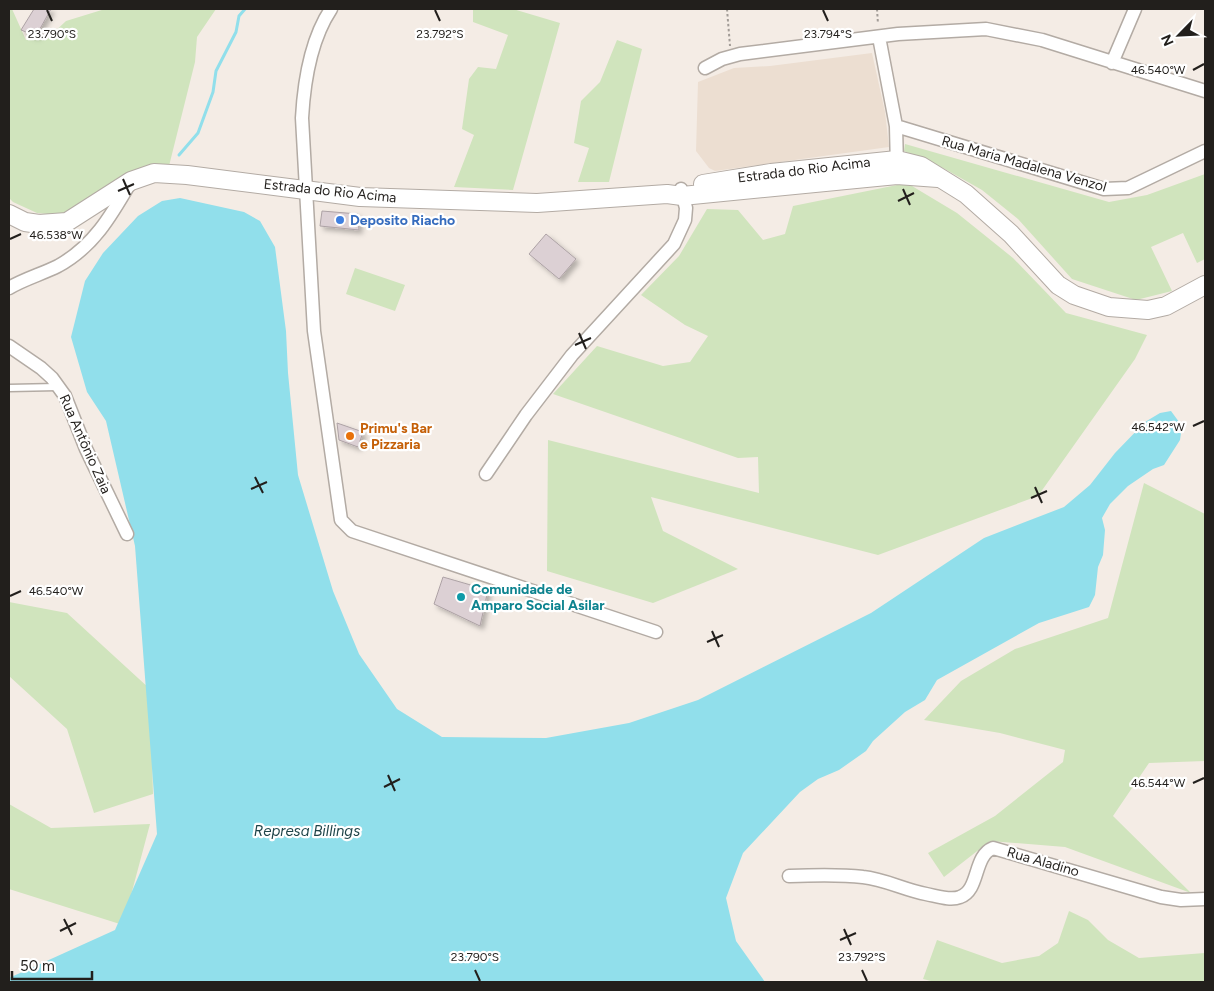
<svg xmlns="http://www.w3.org/2000/svg" width="1214" height="991" font-family="Figtree,sans-serif">
<defs>
<filter id="shadow"><feDropShadow dx="3.5" dy="3.5" stdDeviation="2.5" flood-color="#0004"/></filter>
</defs>
<rect width="100%" height="100%" fill="#f4ece5"/>
<path fill="#ecded1" d="M872,53L885,112L889,147L715,171L709,168L696,151L698,82L734,68L770,66Z"/>
<path fill="#d0e4bd" d="M9,9H12L26,40L48,38L66,21L105,9H216L197,37L195,62L168,170L58,215L37,213L13,202L9,198Z
M473,9H513L560,23L513,190L454,187L474,135L462,129L469,79L478,67L496,69L508,35L473,22Z
M617,40L642,49L609,182H578L589,148L574,143L581,101L600,82Z
M905,144L1109,202L1147,195L1205,174V259L1197,263L1183,233L1151,247L1172,291L1136,300L1072,279L1018,219L982,190L943,168L904,151Z
M907,183L957,213L1013,258L1066,313L1147,335L1135,359L1038,496L878,555L651,497L663,531L738,569L653,603L547,571L548,440L759,493L758,457L738,458L553,394L597,346L663,366L690,362L708,336L685,325L641,295L679,256L707,209L738,210L763,240L785,234L793,206Z
M355,268L405,285L395,311L346,294Z
M1144,483L1205,514V761L1149,763L1113,816L1191,893L1065,847L990,841L944,877L928,853L995,816L1063,762L1065,750L1000,733L924,720L961,681L1015,649L1108,618Z
M9,602L67,613L150,689L153,794L94,813L67,729L9,676Z
M9,804L51,828L150,824L123,925L9,889Z
M1069,911L1088,920L1108,940L1139,958L1205,953V982H935L923,979L937,940L1002,963L1039,956L1058,943Z"/>
<path fill="#91dfeb" d="M180,198L244,212L260,221L275,247L286,331L288,373L298,475L333,591L359,654L397,709L442,737L546,738L629,723L698,700L871,613L984,538L1064,507L1090,485L1115,453L1145,422L1160,413L1171,411L1182,426L1180,440L1164,465L1153,469L1128,486L1110,504L1102,518L1105,530L1103,555L1098,567L1095,595L1089,607L1039,623L937,680L925,700L905,712L873,741L866,751L839,770L818,779L800,792L743,853L726,898L736,941L765,982H9V978L115,930L157,834L135,546L106,421L87,392L71,337L85,281L103,253L138,216L162,201Z"/>
<g fill="none" stroke-linecap="round" stroke-linejoin="round">
<path stroke="#91dfeb" stroke-width="3" d="M179,155L198,133L213,92L216,71L236,32L239,16L245,9"/>
</g>
<path fill="#dcd0d4" stroke="#ada2a5" filter="url(#shadow)" d="M34,9H51L36,36L21,30Z
M322,211L358,214L359,230L320,226Z
M546,234L576,259L559,279L529,254Z
M337,423L363,432L358,447L339,440Z
M443,577L488,590L480,626L434,604Z"/>
<g fill="none" stroke-linecap="round" stroke-linejoin="round">
<defs>
<path id="lane" d="M9,388L57,387"/>
<path id="street" d="M331,9C311,39 304,82 302,118L314,331L341,520L352,531L656,632
M879,37L896,126L897,168
M1112,63L1135,9
M705,68L722,59L740,54L898,34L986,29L1042,40L1205,91
M896,126L1104,189L1128,188L1205,151
M9,288C24,279 42,274 58,266C93,247 111,216 130,183
M9,346L41,368L52,378L65,396L86,449L127,534
M486,474L526,415L572,355L674,244L685,220L686,208L681,189
M789,876C814,875 838,874 863,877C884,879 905,890 926,894C937,896 950,901 960,897C980,890 973,856 993,848L1161,897L1181,900L1205,899"/>
<path id="secondary" d="M703,184L771,173L897,160L921,166L966,194L1011,234L1058,285L1074,295L1109,307L1148,310L1166,306L1205,285
M9,214L25,222L39,224L67,222L131,181L154,173L187,175L360,197L537,203L667,194L682,196L897,175L938,178"/>
</defs>
<use href="#lane" stroke="#b3aba4" stroke-width="9"/>
<use href="#street" stroke="#b3aba4" stroke-width="15"/>
<use href="#secondary" stroke="#b3aba4" stroke-width="20"/>
<path stroke="#a29c97" stroke-width="2" stroke-dasharray="2.5 2.5" stroke-linecap="butt" d="M727,9L730,46
M877,9L878,24"/>
<use href="#lane" stroke="#fff" stroke-width="6"/>
<use href="#street" stroke="#fff" stroke-width="12"/>
<use href="#secondary" stroke="#fff" stroke-width="18"/>
</g>
<path fill="none" stroke="#221f1c" stroke-width="2" d="M47,10L52,21M435,10L440,21M823,10L828,21M1193,70L1204,64M123,179L130,195M903,189L910,205M118,191L134,184M898,201L914,193M10,239L21,234M579,333L586,349M575,345L591,338M1193,426L1204,421M255,477L263,493M1035,487L1042,503M251,489L267,482M1031,498L1047,491M10,596L21,591M712,631L719,647M707,642L723,635M388,775L395,791M1193,783L1204,778M384,787L400,779M64,919L72,935M844,929L851,945M60,931L76,923M840,940L856,933M475,970L480,981M862,970L867,981"/>
<circle fill="#3f7fe0" stroke="#fff" stroke-width="2" cx="340" cy="220" r="5"/>
<circle fill="#e8710a" stroke="#fff" stroke-width="2" cx="350" cy="436" r="5"/>
<circle fill="#0f9aa8" stroke="#fff" stroke-width="2" cx="461" cy="597" r="5"/>
<g text-anchor="middle" dominant-baseline="central" stroke-width="4.5" stroke-linejoin="round" paint-order="stroke">
<g font-size="14" fill="#221f1c" stroke="#fff">
<text transform="translate(1024 164) rotate(16)">Rua Maria Madalena Venzol</text>
<text transform="translate(804 170) rotate(-7)">Estrada do Rio Acima</text>
<text transform="translate(330 191) rotate(6)">Estrada do Rio Acima</text>
<text transform="translate(85 444) rotate(66)">Rua Antônio Zaia</text>
<text transform="translate(1043 862) rotate(16)">Rua Aladino</text>
</g>
<g font-size="14" font-weight="bold" fill="#366cbe" stroke="#fff" text-anchor="start">
<text x="350" y="220">Deposito Riacho</text>
</g>
<g font-size="14" font-weight="bold" fill="#c56008" stroke="#fff" text-anchor="start">
<text x="360" y="428">Primu's Bar<tspan x="360" dy="16">e Pizzaria</tspan></text>
</g>
<g font-size="14" font-weight="bold" fill="#0d838f" stroke="#fff" text-anchor="start">
<text x="471" y="589">Comunidade de<tspan x="471" dy="16">Amparo Social Asilar</tspan></text>
</g>
<g font-size="15" font-style="italic" fill="#1f4449" stroke="#fff">
<text x="307" y="831">Represa Billings</text>
</g>
</g>
<g font-size="12" text-anchor="middle" fill="#221f1c" stroke="#fff" stroke-width="4.5" stroke-linejoin="round" paint-order="stroke">
<text x="828" y="38">23.794°S</text>
<text x="52" y="38">23.790°S</text>
<text x="440" y="38">23.792°S</text>
<text x="1158" y="74">46.540°W</text>
<text x="56" y="239">46.538°W</text>
<text x="1158" y="431">46.542°W</text>
<text x="56" y="595">46.540°W</text>
<text x="1158" y="787">46.544°W</text>
<text x="475" y="961">23.790°S</text>
<text x="862" y="961">23.792°S</text>
</g>
<rect width="1214" height="991" fill="none" stroke="#221f1c" stroke-width="20"/>
<g transform="translate(1179 35) rotate(246)" stroke="#ffffff" stroke-width="4" paint-order="stroke">
<path d="M0-4L9 19L0 12L-9 19Z" fill="#221f1c"/>
<text y="-8" font-size="14" font-weight="bold" text-anchor="middle" fill="#221f1c">N</text>
</g>
<path d="M12 971v8h80v-8" fill="none" stroke="#221f1c" stroke-width="2.5"/>
<text x="20" y="971" font-size="15" fill="#221f1c" stroke="#ffffff" stroke-width="4" paint-order="stroke">50 m</text>
</svg>
